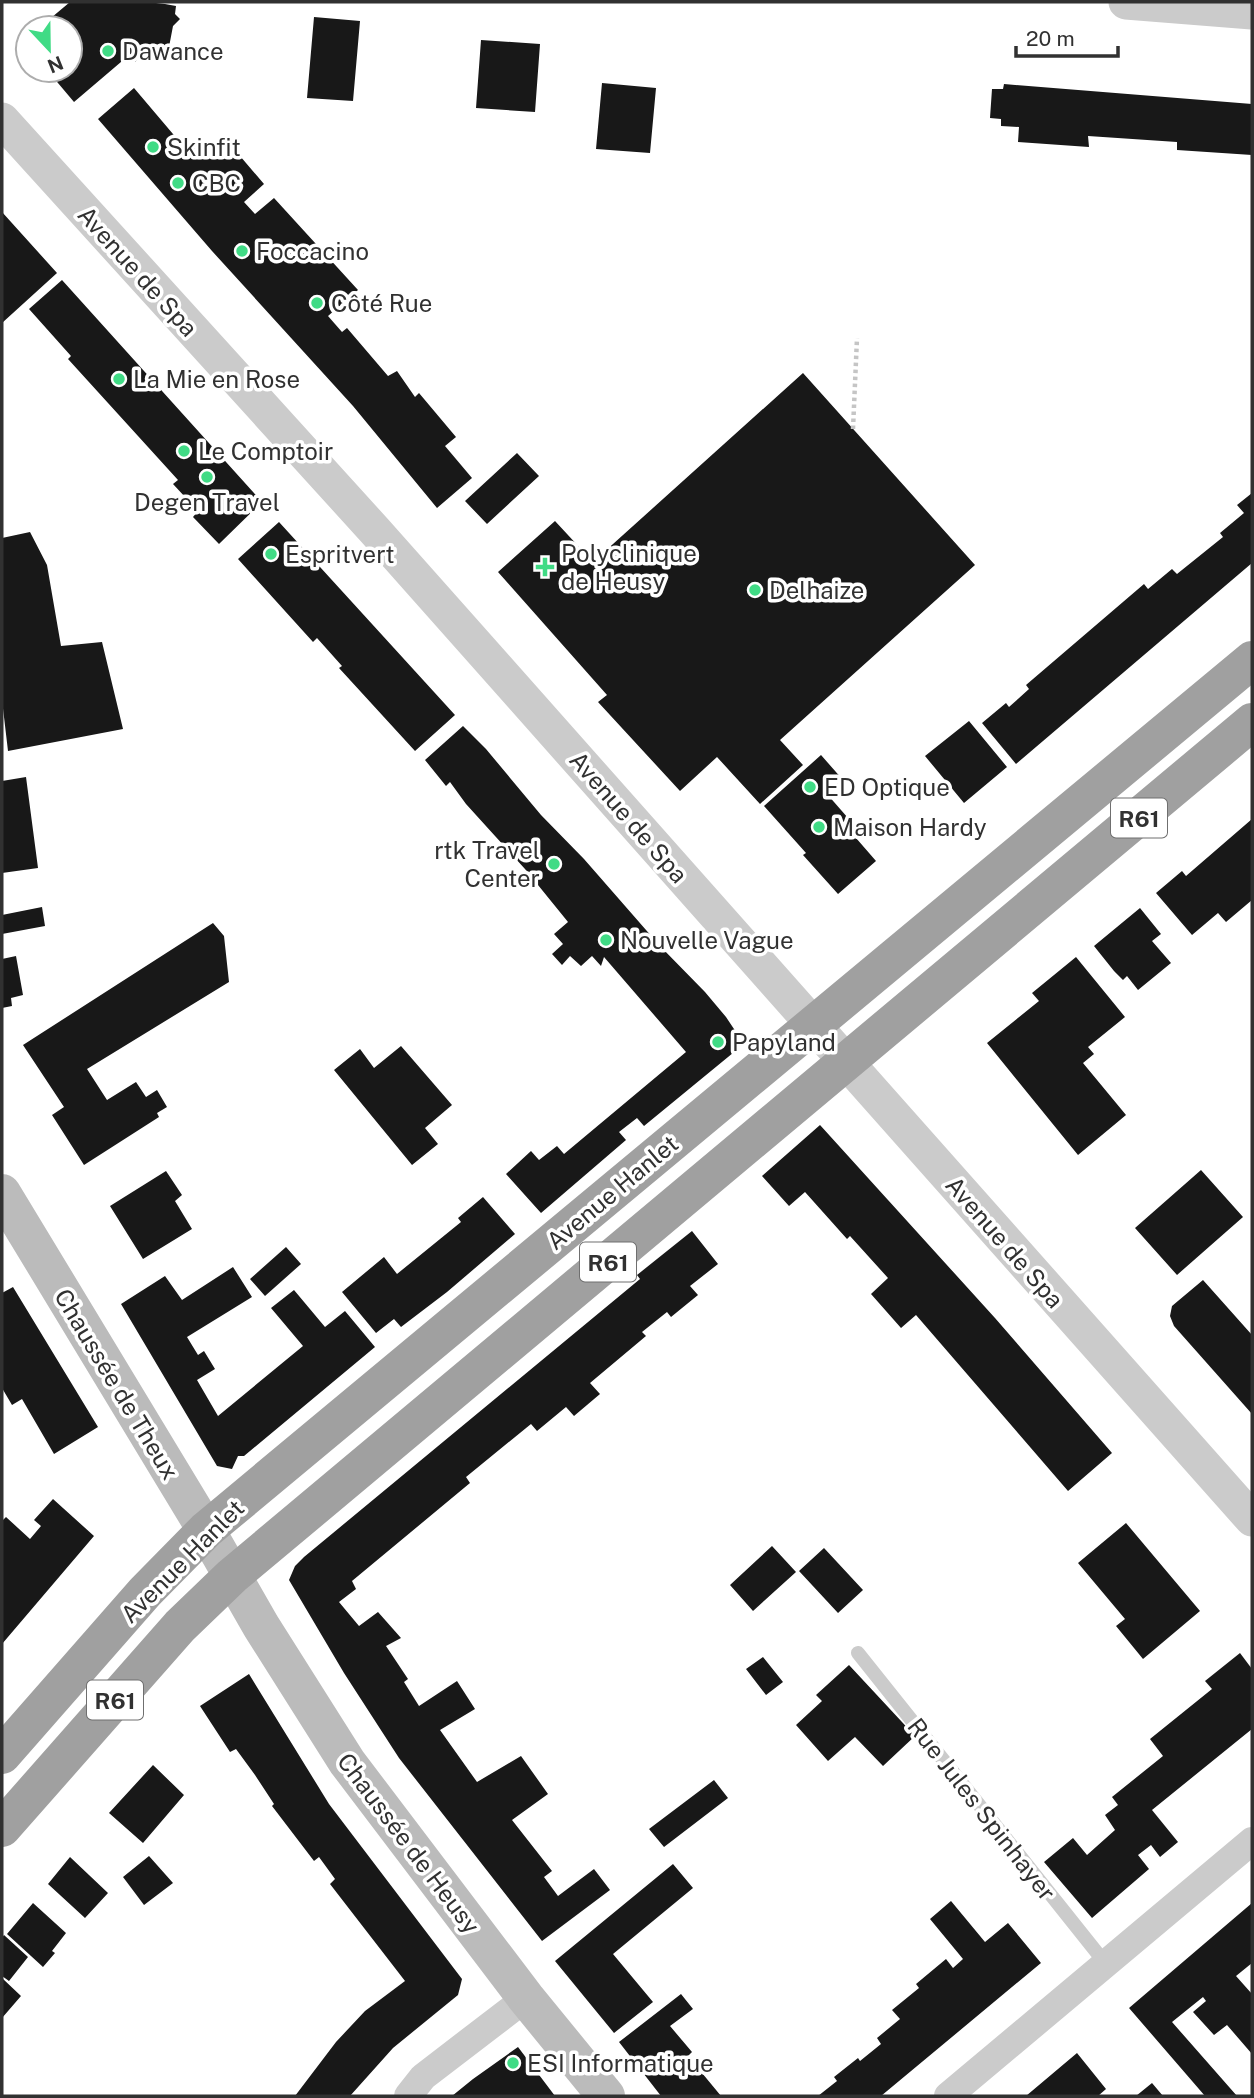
<svg xmlns="http://www.w3.org/2000/svg" width="1254" height="2098" font-family="'Public Sans',sans-serif">
<rect width="100%" height="100%" fill="#fff"/>
<path fill="#181818" d="M70,2H147L165,4L176,6L175,14L180,19L173,26L169,47L154,44L135,62L128,56L74,102L47,70H70V28H39Z
M314,17L360,21L353,101L307,98Z
M481,40L540,44L535,112L476,108Z
M602,83L656,88L650,153L596,149Z
M1004,84L1252,104V155L1177,150V142L1088,136L1089,147L1018,142L1019,127L1001,126V119L990,118L992,89H1003Z
M134,88L184,147L192,141L202,153L223,136L264,184L244,202L255,214L274,198L358,290L328,316L342,332L347,328L388,376L397,371L415,397L419,393L456,437L445,446L472,478L437,508L353,406L212,251L98,119Z
M2,212L57,273L2,323Z
M62,280L262,502L219,544L193,517L198,511L173,484L178,480L68,359L71,356L29,309Z
M803,373L975,565L780,740L803,765L760,804L717,757L680,791L598,702L607,695L498,572L555,521L593,562Z
M517,453L539,476L487,524L465,501Z
M1252,493V563L1016,764L982,723L1006,703L1009,707L1029,689L1026,685L1144,584L1148,589L1172,569L1177,574L1223,537L1220,533L1244,513L1237,505Z
M279,522L455,715L415,751L339,668L342,666L317,638L313,642L238,559Z
M30,532L47,565L61,646L102,642L123,729L8,751L2,700V538Z
M969,721L1007,767L964,803L925,756Z
M463,726L486,749L541,815L584,859L660,946L705,992L726,1017L738,1035L739,1048L644,1126L637,1118L619,1132L626,1140L541,1213L506,1174L531,1151L539,1160L557,1146L564,1154L686,1052L604,957L601,966L592,956L581,966L570,956L562,965L552,954L563,944L554,934L568,922L525,869L466,804L450,782L446,786L425,760Z
M821,755L843,780L827,794L848,818L843,823L876,861L838,894L803,855L806,853L764,806Z
M26,777L38,868L2,873V781Z
M1252,819V900L1226,922L1218,913L1192,935L1156,893L1182,871L1186,876Z
M42,907L45,926L2,934V915Z
M1140,908L1161,934L1152,941L1171,963L1138,990L1127,976L1123,980L1114,971L1094,946Z
M213,923L224,936L229,982L87,1069L107,1100L136,1082L146,1097L157,1090L167,1107L157,1113L159,1117L84,1165L52,1115L64,1107L23,1045Z
M16,956L23,995L11,998L12,1006L2,1008V959Z
M1076,957L1125,1017L1088,1047L1094,1054L1083,1063L1126,1115L1078,1155L987,1043L1039,1001L1032,993Z
M401,1046L452,1105L425,1128L438,1144L412,1165L334,1070L360,1049L374,1068Z
M820,1125L995,1318L1112,1453L1068,1491L916,1315L901,1328L871,1294L888,1278L850,1236L847,1239L805,1192L789,1206L762,1176Z
M1201,1170L1243,1217L1177,1275L1135,1228Z
M166,1171L182,1195L175,1201L192,1229L143,1259L110,1206Z
M483,1197L515,1234L447,1292L401,1327L394,1319L376,1333L342,1292L384,1257L397,1274L461,1222L458,1218Z
M692,1231L718,1264L690,1286L698,1295L671,1317L667,1312L642,1332L646,1336L590,1383L600,1394L574,1416L566,1407L537,1431L531,1424L466,1477L470,1483L352,1581L356,1589L339,1602L359,1626L378,1612L401,1638L386,1646L408,1679L404,1682L419,1706L457,1681L475,1709L440,1730L477,1782L521,1756L548,1794L512,1820L552,1871L544,1877L558,1896L594,1869L610,1890L542,1941L399,1758L344,1673L289,1580L295,1566L304,1557L640,1279L637,1275Z
M286,1247L301,1264L265,1296L250,1279Z
M233,1267L252,1297L187,1337L198,1355L204,1351L215,1369L197,1380L218,1416L303,1346L271,1308L294,1290L325,1327L345,1311L375,1347L244,1456H238L232,1469L217,1466L121,1304L165,1276L182,1300Z
M1203,1280L1252,1335V1414L1174,1326L1170,1316L1172,1306Z
M13,1287L98,1427L54,1454L22,1399L12,1405L2,1388V1293Z
M53,1499L94,1536L2,1644V1521L6,1517L30,1539L41,1526L34,1520Z
M1126,1523L1200,1611L1143,1659L1116,1626L1125,1619L1078,1563Z
M772,1546L796,1572L753,1611L730,1585Z
M824,1548L863,1590L838,1613L799,1571Z
M1240,1653L1252,1669V1729L1152,1810L1178,1842L1160,1857L1151,1845L1138,1855L1149,1869L1092,1918L1044,1862L1073,1838L1087,1855L1115,1830L1105,1815L1118,1805L1112,1797L1163,1756L1150,1739L1212,1689L1205,1681Z
M763,1657L783,1682L766,1695L746,1669Z
M849,1665L915,1736L883,1766L855,1737L828,1761L796,1725L822,1701L816,1695Z
M249,1674L329,1804L462,1979L458,1995L393,2048L350,2096H295L336,2042L365,2011L405,1981L330,1884L335,1879L319,1857L314,1861L272,1806L274,1804L255,1775L236,1749L230,1752L200,1706Z
M153,1765L184,1795L143,1843L109,1813Z
M714,1780L728,1798L664,1847L649,1829Z
M149,1856L173,1883L144,1905L123,1877Z
M70,1857L108,1893L85,1918L48,1884Z
M673,1864L693,1888L613,1954L653,2002L614,2033L555,1961Z
M951,1901L985,1942L1008,1923L1041,1963L881,2096H818L837,2081L834,2077L858,2058L860,2061L881,2044L877,2038L900,2019L892,2010L919,1988L916,1984L946,1959L953,1968L963,1959L930,1919Z
M33,1903L66,1933L52,1951L55,1953L43,1967L7,1934Z
M1252,1903V1963L1236,1976L1252,1994V2054L1227,2025L1214,2035L1193,2012L1206,2001L1203,1997L1172,2022L1237,2096H1205L1129,2008Z
M4,1935L28,1957L9,1981L2,1976V1938Z
M2,1978L21,1996L2,2018Z
M681,1994L693,2009L670,2026L692,2052L688,2056L721,2096H661L619,2042Z
M518,2047L555,2096H452L473,2079Z
M1077,2053L1106,2089L1098,2096H1026Z
M1152,2083L1163,2096H1136Z"/>
<g fill="none" stroke-linecap="round" stroke-linejoin="round">
<path stroke="#c5c5c5" stroke-width="4.5" stroke-dasharray="3.5 3.5" stroke-linecap="butt" d="M853,429L857,338"/>
<path stroke="#cbcbcb" stroke-width="14" d="M858,1653L1106,1964"/>
<path stroke="#cbcbcb" stroke-width="28" d="M408,2096L423,2077L526,1998
M948,2096L1252,1841"/>
<path stroke="#cbcbcb" stroke-width="35" d="M1126,2L1252,12
M2,120L376,532L1252,1519"/>
<path stroke="#bbb" stroke-width="38" d="M2,1193L206,1530L261,1626L347,1762L526,1998L606,2096"/>
<path stroke="#a0a0a0" stroke-width="38" d="M2,1755L145,1592L206,1530L1252,660
M2,1828L180,1626L232,1576L1252,722"/>
</g>
<g fill="#40db85" stroke="#fff" stroke-width="2.5">
<circle cx="108" cy="51" r="7"/>
<circle cx="153" cy="147" r="7"/>
<circle cx="178" cy="183" r="7"/>
<circle cx="242" cy="251" r="7"/>
<circle cx="317" cy="303" r="7"/>
<circle cx="119" cy="379" r="7"/>
<circle cx="184" cy="451" r="7"/>
<circle cx="207" cy="477" r="7"/>
<circle cx="271" cy="554" r="7"/>
<path d="M541.5 556.5h7v7h7v7h-7v7h-7v-7h-7v-7h7z"/>
<circle cx="755" cy="590" r="7"/>
<circle cx="810" cy="787" r="7"/>
<circle cx="819" cy="827" r="7"/>
<circle cx="554" cy="864" r="7"/>
<circle cx="606" cy="940" r="7"/>
<circle cx="718" cy="1042" r="7"/>
<circle cx="513" cy="2063" r="7"/>
</g>
<g text-anchor="middle" dominant-baseline="central" stroke-width="7" stroke-linejoin="round" paint-order="stroke">
<g fill="#fff" stroke="#6f6f6f" stroke-width="2">
<rect x="1111" y="798.5" width="56" height="39" rx="5"/>
<rect x="580" y="1242.5" width="56" height="39" rx="5"/>
<rect x="87" y="1680.5" width="56" height="39" rx="5"/>
</g>
<g font-size="23" font-weight="bold" fill="#313131">
<text x="1139" y="818">R61</text>
<text x="608" y="1262">R61</text>
<text x="115" y="1700">R61</text>
</g>
<g font-size="24" fill="#313131" stroke="#fff" text-anchor="start">
<text x="122" y="51">Dawance</text>
<text x="167" y="147">Skinfit</text>
<text x="192" y="183">CBC</text>
<text x="256" y="251">Foccacino</text>
<text x="331" y="303">Côté Rue</text>
<text x="133" y="379">La Mie en Rose</text>
<text x="198" y="451">Le Comptoir</text>
<text x="207" y="502" text-anchor="middle">Degen Travel</text>
<text x="561" y="553">Polyclinique<tspan x="561" dy="28">de Heusy</tspan></text>
<text x="285" y="554">Espritvert</text>
<text x="769" y="590">Delhaize</text>
<text x="824" y="787">ED Optique</text>
<text x="833" y="827">Maison Hardy</text>
<text x="540" y="850" text-anchor="end">rtk Travel<tspan x="540" dy="28">Center</tspan></text>
<text x="620" y="940">Nouvelle Vague</text>
<text x="732" y="1042">Papyland</text>
<text x="527" y="2063">ESI Informatique</text>
</g>
<g font-size="24" fill="#313131" stroke="#fff">
<text transform="translate(138 271) rotate(48)">Avenue de Spa</text>
<text transform="translate(629 817) rotate(49)">Avenue de Spa</text>
<text transform="translate(612 1192) rotate(-40)">Avenue Hanlet</text>
<text transform="translate(1005 1242) rotate(49)">Avenue de Spa</text>
<text transform="translate(117 1384) rotate(59)">Chaussée de Theux</text>
<text transform="translate(182 1561) rotate(-45)">Avenue Hanlet</text>
<text transform="translate(982 1809) rotate(52)">Rue Jules Spinhayer</text>
<text transform="translate(409 1843) rotate(53)">Chaussée de Heusy</text>
</g>
</g>
<rect width="1254" height="2098" fill="none" stroke="#313131" stroke-width="7"/>
<g transform="translate(49 49) rotate(158)"><circle r="33" fill="#ffffff" stroke="#adadad" stroke-width="2"/>
<path d="M0-5L12 26L0 18L-12 26Z" fill="#40db85"/>
<text y="-10" font-size="19" font-weight="bold" text-anchor="middle" fill="#313131">N</text>
</g>
<path d="M1016 46v10h102v-10" fill="none" stroke="#313131" stroke-width="3.5"/>
<text x="1026" y="46" font-size="21" fill="#313131" stroke="#ffffff" stroke-width="5" paint-order="stroke">20 m</text>
</svg>
